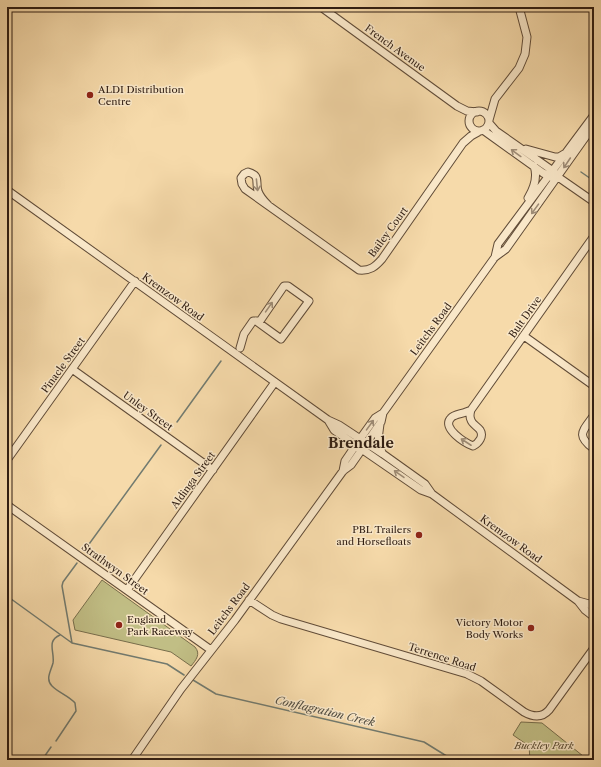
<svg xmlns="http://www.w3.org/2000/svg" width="601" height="767" font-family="'Libre Caslon Text',serif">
<rect width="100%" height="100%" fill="#f6daaa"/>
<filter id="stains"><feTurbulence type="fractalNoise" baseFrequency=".005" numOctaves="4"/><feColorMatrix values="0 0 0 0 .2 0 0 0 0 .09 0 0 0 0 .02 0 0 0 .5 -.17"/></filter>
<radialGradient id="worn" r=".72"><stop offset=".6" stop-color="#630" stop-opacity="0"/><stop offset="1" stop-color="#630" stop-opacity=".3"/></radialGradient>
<path fill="#c1be85" stroke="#786e4c" d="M102,580L195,647C201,654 196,660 191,666L171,652L75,630L73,620Z
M521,722L542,723L588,760H530L529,746L513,735Z"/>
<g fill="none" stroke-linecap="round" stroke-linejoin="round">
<path stroke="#727b70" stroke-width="1.5" d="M581,172L594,181
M177,422L221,361
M84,551L161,445
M7,596L72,643L167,664L184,675
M72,643L62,586L63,582L77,563
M193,680L216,694L424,742L453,760
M56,741L76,711L75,703C69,696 59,693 52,686C45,679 51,671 53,663C55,652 46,641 60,635
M42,760L51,747"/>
<defs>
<path id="minor" d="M321,7L457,106L467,111L477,112
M469 121a10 10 0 1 1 20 0a10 10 0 1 1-20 0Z
M489,120L495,99L519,68L525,54L527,37L519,7
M489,123L496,131L553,171L558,177L594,202
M483,130L543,173L551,177
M526,149L555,157H559L564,154
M7,190L328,420L339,425L383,454L425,484L432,494L578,601L589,604L594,608
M528,198C534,188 538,177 534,166
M268,205C264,201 260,197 258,191C255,181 261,176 248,172L244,174L241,178L242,184L245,189L359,270C370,271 375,267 382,259L463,143L471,136L480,131
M495,257L498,244L594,115
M524,336L594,386
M240,348L244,334L253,321H260L284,286H288L309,301L281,339L256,321
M72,369L213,470
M471,410C470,413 469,416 471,420C472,424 477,426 480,430C484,436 479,443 473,446C465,443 441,428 451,418C454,414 464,414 471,410L594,236
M594,415C583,431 575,435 594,449
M328,420L334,430L421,490L432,494
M380,424C379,433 376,444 382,452
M7,460L135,281
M343,471L345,461L360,439L375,418L383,413
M7,505L211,650
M127,590L275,382
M249,600L272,615L281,619L467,674L481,681L524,712C533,717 542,718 549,710L594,648
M578,601L585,610L594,617
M132,760L181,689L235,620L343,471L351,465L381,422L383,413L495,257L506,249L594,125"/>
</defs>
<use href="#minor" stroke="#614c38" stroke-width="9"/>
<use href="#minor" stroke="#f9e7c8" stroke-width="7"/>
</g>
<defs><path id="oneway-shaft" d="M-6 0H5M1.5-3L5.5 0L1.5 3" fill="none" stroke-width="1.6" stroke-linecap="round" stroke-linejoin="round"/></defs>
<g stroke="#9e8c76">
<use href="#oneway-shaft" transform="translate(516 153) rotate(-144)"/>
<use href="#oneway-shaft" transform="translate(567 163) rotate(124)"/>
<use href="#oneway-shaft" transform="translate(257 185) rotate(84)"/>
<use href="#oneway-shaft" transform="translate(535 209) rotate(126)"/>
<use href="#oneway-shaft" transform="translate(269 307) rotate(-55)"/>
<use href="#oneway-shaft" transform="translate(370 425) rotate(-54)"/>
<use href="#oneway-shaft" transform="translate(466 442) rotate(-147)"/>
<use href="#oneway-shaft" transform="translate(399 474) rotate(-145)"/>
</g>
<g fill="#8f2418" stroke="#f9e7c8" stroke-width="1.5">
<circle cx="90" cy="95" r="4"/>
<circle cx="419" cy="535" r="4"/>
<circle cx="119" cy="625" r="4"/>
<circle cx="531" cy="628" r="4"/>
</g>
<g text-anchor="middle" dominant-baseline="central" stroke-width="3" stroke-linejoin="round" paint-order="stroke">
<g font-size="10" fill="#2f1d12" stroke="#f9e7c8">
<text transform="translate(395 48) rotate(36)">French Avenue</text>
<text transform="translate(388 232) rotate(-54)">Bailey Court</text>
<text transform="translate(173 297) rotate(36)">Kremzow Road</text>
<text transform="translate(525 317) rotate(-55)">Bult Drive</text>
<text transform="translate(431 329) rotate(-54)">Leitchs Road</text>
<text transform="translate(63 365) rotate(-54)">Pinacle Street</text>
<text transform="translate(148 411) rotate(36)">Unley Street</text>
<text transform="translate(193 480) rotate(-54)">Aldinga Street</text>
<text transform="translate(511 539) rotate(36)">Kremzow Road</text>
<text transform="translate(115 569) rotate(36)">Strathwyn Street</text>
<text transform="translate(229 609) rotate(-53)">Leitchs Road</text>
<text transform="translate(442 657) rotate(18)">Terrence Road</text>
</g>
<g font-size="10" fill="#2f1d12" stroke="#f9e7c8" text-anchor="start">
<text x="98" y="89">ALDI Distribution<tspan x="98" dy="12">Centre</tspan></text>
<text x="411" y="529" text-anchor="end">PBL Trailers<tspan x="411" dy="12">and Horsefloats</tspan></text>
<text x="127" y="619">England<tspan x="127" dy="12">Park Raceway</tspan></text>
<text x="523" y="622" text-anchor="end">Victory Motor<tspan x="523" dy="12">Body Works</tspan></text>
</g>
<g font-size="10" font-style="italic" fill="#5b4d34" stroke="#f9e7c8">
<text x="544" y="745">Buckley Park</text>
</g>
<g font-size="11" font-style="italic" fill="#504c41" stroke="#f9e7c8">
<text transform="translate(325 711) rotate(13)">Conflagration Creek</text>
</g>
<g font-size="14" font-weight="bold" fill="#2f1d12" stroke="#f9e7c8">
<text x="361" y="443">Brendale</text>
</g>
</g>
<rect width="601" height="767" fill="none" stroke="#f6daaa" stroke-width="24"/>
<rect x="8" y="8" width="585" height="751" fill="none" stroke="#2f1d12" stroke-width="2"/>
<rect x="12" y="12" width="577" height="743" fill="none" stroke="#2f1d12"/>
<rect width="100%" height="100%" filter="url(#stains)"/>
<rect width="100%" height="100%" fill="url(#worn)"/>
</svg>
